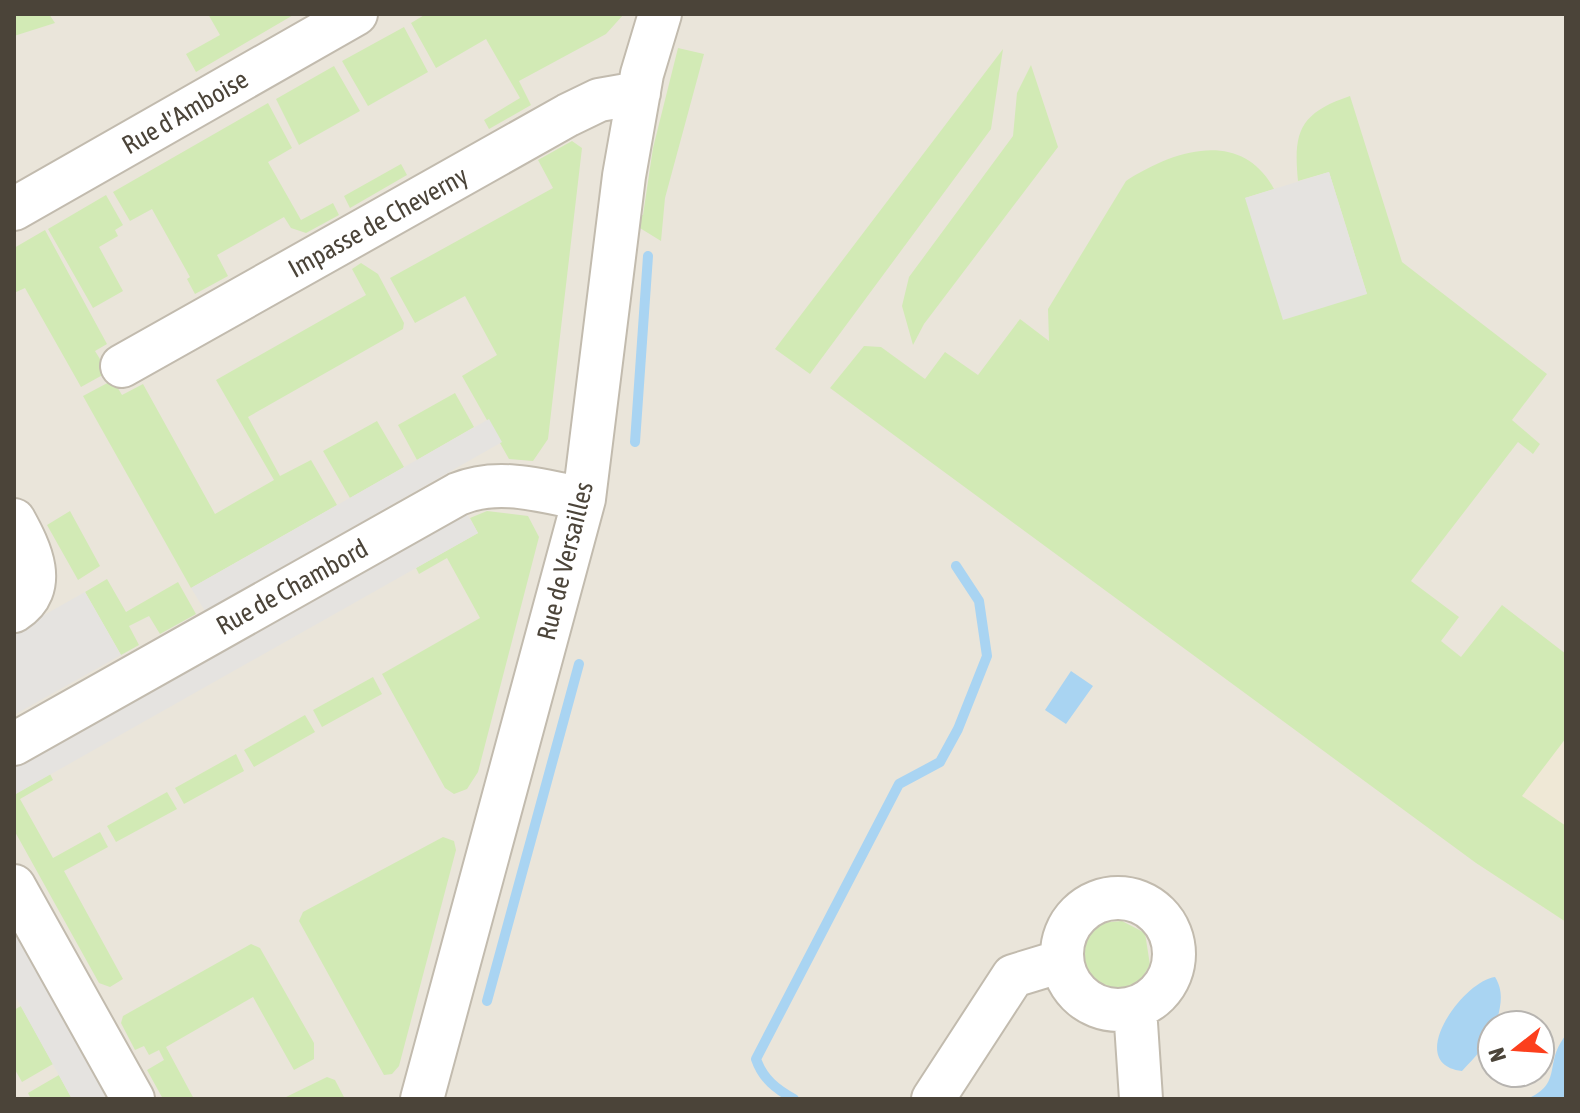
<svg xmlns="http://www.w3.org/2000/svg" width="1580" height="1113" font-family="'Asap Condensed',sans-serif">
<rect width="100%" height="100%" fill="#f6f3ec"/>
<path fill="#eae5da" fill-rule="evenodd" d="M14,14H1566V1099H14ZM1492,1025H1540V1073H1492Z"/>
<path fill="#efe8d6" d="M1566,738V922L1476,863L1506,814Z"/>
<path fill="#d2eab5" d="M14,14H49L55,23L14,36Z
M208,14H295L196,72L186,54L220,35Z
M426,14H624L606,34L519,81L531,105L489,129L484,120L520,98L486,39L436,68L411,23Z
M404,27L428,72L368,106L342,61Z
M678,48L704,54L665,198L661,241L635,225V215H643L653,148Z
M1003,49L991,129L810,374L775,349Z
M1031,65L1058,147L924,324L913,345L902,306L909,277L1013,136L1017,93Z
M334,66L360,111L299,145L276,99Z
M1350,96L1402,262L1547,374L1512,420L1540,444L1533,454L1518,442L1411,581L1459,617L1441,641L1461,657L1502,605L1566,654V738L1522,796L1566,826V922L1476,863L830,388L864,346L881,347L925,379L945,352L978,375L1020,319L1049,341L1048,309L1126,181C1174,150 1241,128 1274,189L1245,198L1367,294L1329,172L1298,181C1293,131 1300,113 1350,96Z
M268,103L292,148L268,162L301,220L333,203L339,215L306,233L291,228L284,217L217,255L228,276L195,294L187,279L190,277L152,209L130,221L113,192Z
M572,141L582,148L548,439L533,461L509,459L462,376L497,355L465,296L415,323L390,278L553,188L538,160Z
M401,164L407,175L350,208L344,196Z
M106,195L123,225L115,230L118,236L99,247L123,291L93,308L48,229Z
M45,230L107,344L95,351L108,372L81,387L25,288L14,293V248Z
M361,263L378,274L404,323L403,329L248,417L280,476L311,460L337,505L191,588L83,396L113,380L122,395L143,384L215,514L274,480L216,380L366,295L352,269Z
M455,393L474,427L417,460L398,425Z
M377,421L404,467L350,498L323,451Z
M70,511L100,566L78,580L47,525Z
M487,511L528,516L539,537L478,772L467,789L454,794L445,788L382,674L480,618L447,558L419,574L416,568L478,533L470,518Z
M107,579L126,612L178,582L196,614L160,634L149,616L129,626L139,645L121,655L85,592Z
M373,677L382,694L322,727L313,710Z
M305,715L315,732L254,767L244,750Z
M236,754L244,771L184,804L175,788Z
M50,774L53,780L20,799L53,858L100,832L108,847L64,871L123,979L110,987L99,983L14,830V795Z
M167,792L177,809L116,842L107,826Z
M443,837L454,841L456,850L399,1066L392,1074L384,1075L299,921L303,912Z
M1122,921L1145,933L1150,965L1136,987L1110,991L1088,976L1081,949L1098,923Z
M251,944L260,948L314,1043V1059L294,1070L253,997L166,1047L194,1099H163L147,1070L164,1060L159,1050L149,1055L144,1046L135,1050L121,1023L123,1016Z
M21,1006L53,1064L22,1082L14,1068V1010Z
M59,1075L72,1099H31L28,1093Z
M327,1077L335,1080L345,1099H282Z"/>
<path fill="#e5e3e0" d="M1329,172L1367,294L1283,320L1245,198Z
M489,419L502,442L205,611L191,588Z
M464,509L478,533L14,795V762Z
M85,592L121,655L14,715V632Z
M14,932L107,1099H72L14,994Z"/>
<path fill="#a9d4f2" d="M1071,671L1093,686L1066,724L1045,710Z
M1495,977C1505,993 1500,1007 1496,1025H1492C1491,1042 1473,1059 1462,1071C1403,1064 1463,981 1495,977Z
M1566,1035V1099H1527C1564,1083 1543,1063 1566,1035Z"/>
<g fill="none" stroke-linecap="round" stroke-linejoin="round">
<path stroke="#a9d4f2" stroke-width="10" d="M635,442L648,256
M487,1001L579,664
M794,1099C776,1089 763,1079 756,1059L899,784L940,762L958,729L987,656L979,601L956,566"/>
<defs>
<path id="minor" d="M14,209L356,14
M122,366L568,115L599,100L639,93
M14,520C30,549 50,588 14,611
M14,744L458,494C499,477 542,491 584,499
M14,886L133,1099
M1062 954a56 56 0 1 1 112 0a56 56 0 1 1-112 0Z
M1135,1008L1141,1099
M422,1099L584,499L624,176L642,74L660,14
M933,1099L1013,976L1062,961"/>
</defs>
<use href="#minor" stroke="#c2bbae" stroke-width="46"/>
<use href="#minor" stroke="#fff" stroke-width="42"/>
</g>
<g text-anchor="middle" dominant-baseline="central" stroke-width="8" stroke-linejoin="round" paint-order="stroke">
<g font-size="26" fill="#4b4439" stroke="#fff">
<text transform="translate(185 112) rotate(-30)">Rue d'Amboise</text>
<text transform="translate(378 222) rotate(-29)">Impasse de Cheverny</text>
<text transform="translate(565 561) rotate(-76)">Rue de Versailles</text>
<text transform="translate(292 587) rotate(-29)">Rue de Chambord</text>
</g>
</g>
<rect width="1580" height="1113" fill="none" stroke="#4b4439" stroke-width="32"/>
<g transform="translate(1516 1049) rotate(253)"><circle r="38" fill="#ffffff" stroke="#b7b4b0" stroke-width="2"/>
<path d="M0-6L14 30L0 20L-14 30Z" fill="#fc3f1d"/>
<text y="-12" font-size="22" font-weight="bold" text-anchor="middle" fill="#4b4439">N</text>
</g>
</svg>
